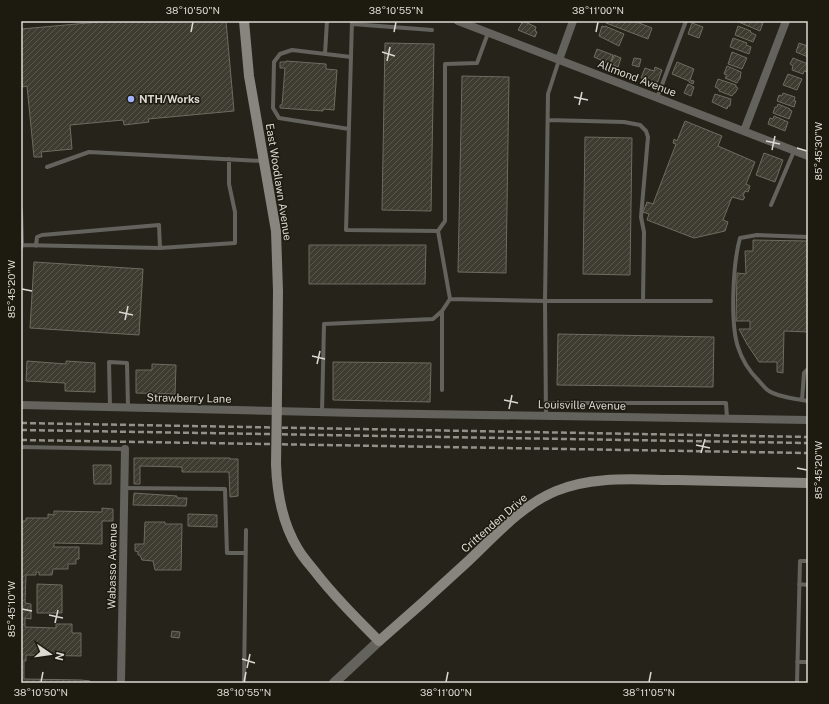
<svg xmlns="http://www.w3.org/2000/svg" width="829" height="704" font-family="'Public Sans',sans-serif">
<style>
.building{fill:url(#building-hatch);stroke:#6e6b60}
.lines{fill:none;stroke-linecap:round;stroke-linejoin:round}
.service{stroke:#63625d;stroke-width:4}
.minor{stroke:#63625d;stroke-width:8}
.tertiary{stroke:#63625d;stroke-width:10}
.secondary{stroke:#87857d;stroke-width:10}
.rail{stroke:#939189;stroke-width:2.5;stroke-dasharray:6 3;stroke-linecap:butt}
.secondary-bridge{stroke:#87857d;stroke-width:10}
.ticks{fill:none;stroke:#dbd9d2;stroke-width:1.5}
.poi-dot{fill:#a1b3fd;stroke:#1d1a10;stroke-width:1.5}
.labels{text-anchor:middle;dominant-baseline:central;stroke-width:3;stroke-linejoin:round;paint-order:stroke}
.street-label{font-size:11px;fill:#dbd9d2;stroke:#1d1a10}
.poi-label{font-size:11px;font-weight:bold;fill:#dbd9d2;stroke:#1d1a10;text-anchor:start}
.neatline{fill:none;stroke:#dbd9d2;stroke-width:1.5}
.ticks-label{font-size:10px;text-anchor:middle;fill:#dbd9d2}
</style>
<defs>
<pattern id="building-hatch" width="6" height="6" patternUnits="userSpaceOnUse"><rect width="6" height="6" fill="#3e3b30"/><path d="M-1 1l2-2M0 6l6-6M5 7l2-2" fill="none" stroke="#59574d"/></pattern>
</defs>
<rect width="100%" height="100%" fill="#26231a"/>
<path class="building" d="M 110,21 L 226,21 L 234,111 L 148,119 L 149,122 L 124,125 L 123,120 L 70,125 L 72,149 L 41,152 L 42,157 L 34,157 L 27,86 L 22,87 L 21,29 Z
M 523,21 L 536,27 L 535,31 L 537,32 L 535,37 L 518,30 Z
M 607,21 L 634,21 L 652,28 L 648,39 L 606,23 Z
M 736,21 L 757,21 L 763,23 L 760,31 Z
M 692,23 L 703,27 L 699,38 L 688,34 Z
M 602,26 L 605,27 L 605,26 L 624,34 L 619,46 L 599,36 Z
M 738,26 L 751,31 L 750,32 L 756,35 L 753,42 L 735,35 Z
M 733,38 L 747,43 L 746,45 L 751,47 L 749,54 L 730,47 Z
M 385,43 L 434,44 L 431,211 L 382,210 Z
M 799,43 L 808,46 L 808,57 L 796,52 Z
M 597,49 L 613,55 L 610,64 L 594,57 Z
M 732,52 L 747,58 L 742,69 L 728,64 Z
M 614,55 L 621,58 L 618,67 L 611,64 Z
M 634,58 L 641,59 L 639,67 L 632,65 Z
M 793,58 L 808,64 L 808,72 L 804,71 L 803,74 L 792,70 L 793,66 L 790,64 Z
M 286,61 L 326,64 L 326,69 L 337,70 L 334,110 L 323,109 L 323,111 L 280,108 L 280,105 L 282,105 L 285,68 L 280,68 L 280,62 L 286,62 Z
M 677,62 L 694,69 L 690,80 L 694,81 L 693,84 L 689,82 L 689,81 L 672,74 Z
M 727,66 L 741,72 L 740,79 L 739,79 L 737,83 L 725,78 L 727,75 L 724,74 Z
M 655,67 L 662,70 L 657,84 L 641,78 L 645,68 L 654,71 Z
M 788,74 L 802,79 L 797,90 L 783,85 Z
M 462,76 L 509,77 L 506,273 L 458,272 Z
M 718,79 L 736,85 L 736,87 L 738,88 L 735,93 L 734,93 L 732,96 L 719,91 L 719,89 L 715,87 Z
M 688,84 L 694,87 L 691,96 L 684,93 Z
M 783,93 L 795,97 L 794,101 L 796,101 L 794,107 L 777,101 L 779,95 L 782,96 Z
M 715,94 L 731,99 L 730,106 L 728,106 L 727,109 L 712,102 Z
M 778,104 L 790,109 L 790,110 L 792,111 L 789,119 L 773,113 L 775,107 L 777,107 Z
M 774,116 L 788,122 L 785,131 L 768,124 L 770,118 L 773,119 Z
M 685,121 L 722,136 L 718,146 L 755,162 L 746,184 L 750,186 L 748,192 L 745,191 L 743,196 L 745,197 L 743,200 L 732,197 L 723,220 L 728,222 L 725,231 L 694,238 L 647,220 L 649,214 L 643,212 L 647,202 L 653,204 L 676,144 L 673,143 L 674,139 L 677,141 Z
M 585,137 L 632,138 L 630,275 L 583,274 Z
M 764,153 L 783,160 L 775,182 L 756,175 Z
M 753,240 L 808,241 L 808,332 L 784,331 L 783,373 L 777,372 L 777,362 L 759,362 L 747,344 L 739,329 L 750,329 L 750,321 L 736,321 L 737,273 L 746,274 L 745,251 L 753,251 Z
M 309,245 L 426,245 L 425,284 L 309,284 Z
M 34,262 L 143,269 L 139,335 L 30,328 Z
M 558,334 L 714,337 L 713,387 L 557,385 Z
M 27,361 L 66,364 L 66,361 L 95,363 L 95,392 L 65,391 L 65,383 L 26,381 Z
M 333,362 L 431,363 L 430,402 L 333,400 Z
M 152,364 L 176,365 L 175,394 L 136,393 L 136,370 L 152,370 Z
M 134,458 L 230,458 L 230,459 L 238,459 L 238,496 L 230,497 L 229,472 L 182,472 L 182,467 L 140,466 L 140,484 L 134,484 Z
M 93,465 L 111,465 L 111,484 L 94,484 Z
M 134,493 L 177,496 L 177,498 L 187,498 L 186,506 L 133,505 Z
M 102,508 L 113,509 L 113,521 L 102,521 L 102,544 L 54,543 L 54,547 L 79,547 L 79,559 L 76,559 L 76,564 L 68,564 L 68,569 L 53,569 L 52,575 L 39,575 L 39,572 L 36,572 L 36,575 L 26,575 L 25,603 L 31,604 L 31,619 L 25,618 L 25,627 L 56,628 L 56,624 L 72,624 L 72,633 L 81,633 L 81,656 L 26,655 L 26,661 L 24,661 L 24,679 L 81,680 L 90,681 L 90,683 L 21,683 L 21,521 L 26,521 L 26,518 L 48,518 L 48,514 L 54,515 L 54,511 L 102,512 Z
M 188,514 L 217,515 L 217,527 L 188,526 Z
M 145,522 L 165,522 L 165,524 L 182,524 L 181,570 L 155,570 L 153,561 L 142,560 L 140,555 L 138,555 L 138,552 L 135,551 L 135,544 L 144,544 Z
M 37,584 L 62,585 L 62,613 L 37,613 Z
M 172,631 L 180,632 L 179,638 L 171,637 Z"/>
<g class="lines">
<path class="service" d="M 352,21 L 346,230 L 438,231 L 445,221 L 445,64 L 477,63 L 488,33
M 352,24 L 432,30
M 325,54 L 327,21
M 657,98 L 686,21
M 548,120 L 624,122 L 640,125 L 646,131 L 648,137 L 641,217 L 644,232 L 643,301
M 349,129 L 279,118 L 273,108 L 274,62 L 280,54 L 292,50 L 351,57
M 47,167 L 89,152 L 263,161
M 771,205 L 794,151
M 21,210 L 22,245 L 21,248
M 438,231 L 450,299 L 545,301 L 548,94 L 559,60
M 22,245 L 160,248 L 235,243 L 235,212 L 229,184 L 229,159
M 36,246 L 37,237 L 42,235 L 159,225 L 160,248
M 808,369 L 804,373 L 802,400 L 808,401
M 442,390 L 442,311
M 802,400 C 791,398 778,397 769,391 C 765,389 762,384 759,381 C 749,371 742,360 738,347 C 730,323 733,263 740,238 L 757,235 L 808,237
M 546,403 L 726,403 L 727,418
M 110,407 L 109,362 L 127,363 L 128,408
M 322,412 L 324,324 L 433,319 L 442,311 L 450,299
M 546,416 L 545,301 L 711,301
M 21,447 L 125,449
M 124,488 L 225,489 L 227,553 L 246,553
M 799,584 L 808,585
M 797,662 L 808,662
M 244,683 L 246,530
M 797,683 L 800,561 L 808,561"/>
<path class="minor" d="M 458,21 L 808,156
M 559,60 L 573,21
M 744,131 L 786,21
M 21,405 L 357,413 L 808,420
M 121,683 L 125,449"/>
<path class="tertiary" d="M 334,683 L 379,641"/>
<path class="secondary" d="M 244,21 L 249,76 L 276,231 L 278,291 L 277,395
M 276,464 C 277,494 282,523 298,549 C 302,556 308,563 313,569 C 333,595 356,618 379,641 C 408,616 437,590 465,564 C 493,538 520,506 556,491 C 594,475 638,480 678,480 C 721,481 765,482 808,483"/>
<path class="rail" d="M 21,423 L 808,437
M 21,430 L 808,443
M 21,440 L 808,453"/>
<path class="secondary-bridge" d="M 276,464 L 277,395"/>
</g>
<path class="ticks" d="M 191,32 L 193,22M 394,32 L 396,22M 596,32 L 598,22M 382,52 L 395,56M 387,61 L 390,47M 574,97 L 588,100M 579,105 L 582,92M 766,141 L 780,144M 797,148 L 807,151M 772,150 L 775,136M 22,289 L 32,291M 119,312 L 133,315M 125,320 L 128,306M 312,356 L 325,359M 317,364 L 320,351M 504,400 L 518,403M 509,409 L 512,395M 696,445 L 710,448M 701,453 L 705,439M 797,468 L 807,470M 22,609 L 32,611M 49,615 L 63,618M 55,623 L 58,610M 242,659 L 255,663M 247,668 L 250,654M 41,682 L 43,672M 244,682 L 246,672M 446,682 L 448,672M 649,682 L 651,672"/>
<circle class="poi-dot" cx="131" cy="99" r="4"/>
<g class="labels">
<g class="street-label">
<text transform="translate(637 78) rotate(21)">Allmond Avenue</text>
<text transform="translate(279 182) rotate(81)">East Woodlawn Avenue</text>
<text transform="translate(189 398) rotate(1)">Strawberry Lane</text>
<text transform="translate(582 405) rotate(1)">Louisville Avenue</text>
<text transform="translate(494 523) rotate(-41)">Crittenden Drive</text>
<text transform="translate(112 566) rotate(-89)">Wabasso Avenue</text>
</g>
<g class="poi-label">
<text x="139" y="99">NTH/Works</text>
</g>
</g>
<rect width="829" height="704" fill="none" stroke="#1d1a10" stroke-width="44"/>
<g transform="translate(50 654) rotate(103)" stroke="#1d1a10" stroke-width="3" paint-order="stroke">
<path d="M0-3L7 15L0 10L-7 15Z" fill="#dbd9d2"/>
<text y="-6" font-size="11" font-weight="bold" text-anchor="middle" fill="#dbd9d2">N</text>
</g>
<rect x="22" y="22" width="785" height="660" class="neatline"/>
<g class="ticks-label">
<text x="193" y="14">38°10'50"N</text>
<text x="396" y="14">38°10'55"N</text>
<text x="598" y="14">38°11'00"N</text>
<text transform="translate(818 151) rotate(-90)" y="4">85°45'30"W</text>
<text transform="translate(11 289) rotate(-90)" y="4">85°45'20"W</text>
<text transform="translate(818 470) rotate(-90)" y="4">85°45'20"W</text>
<text transform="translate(11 609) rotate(-90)" y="4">85°45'10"W</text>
<text x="41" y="696">38°10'50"N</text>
<text x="244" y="696">38°10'55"N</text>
<text x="446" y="696">38°11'00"N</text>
<text x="649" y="696">38°11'05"N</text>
</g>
</svg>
